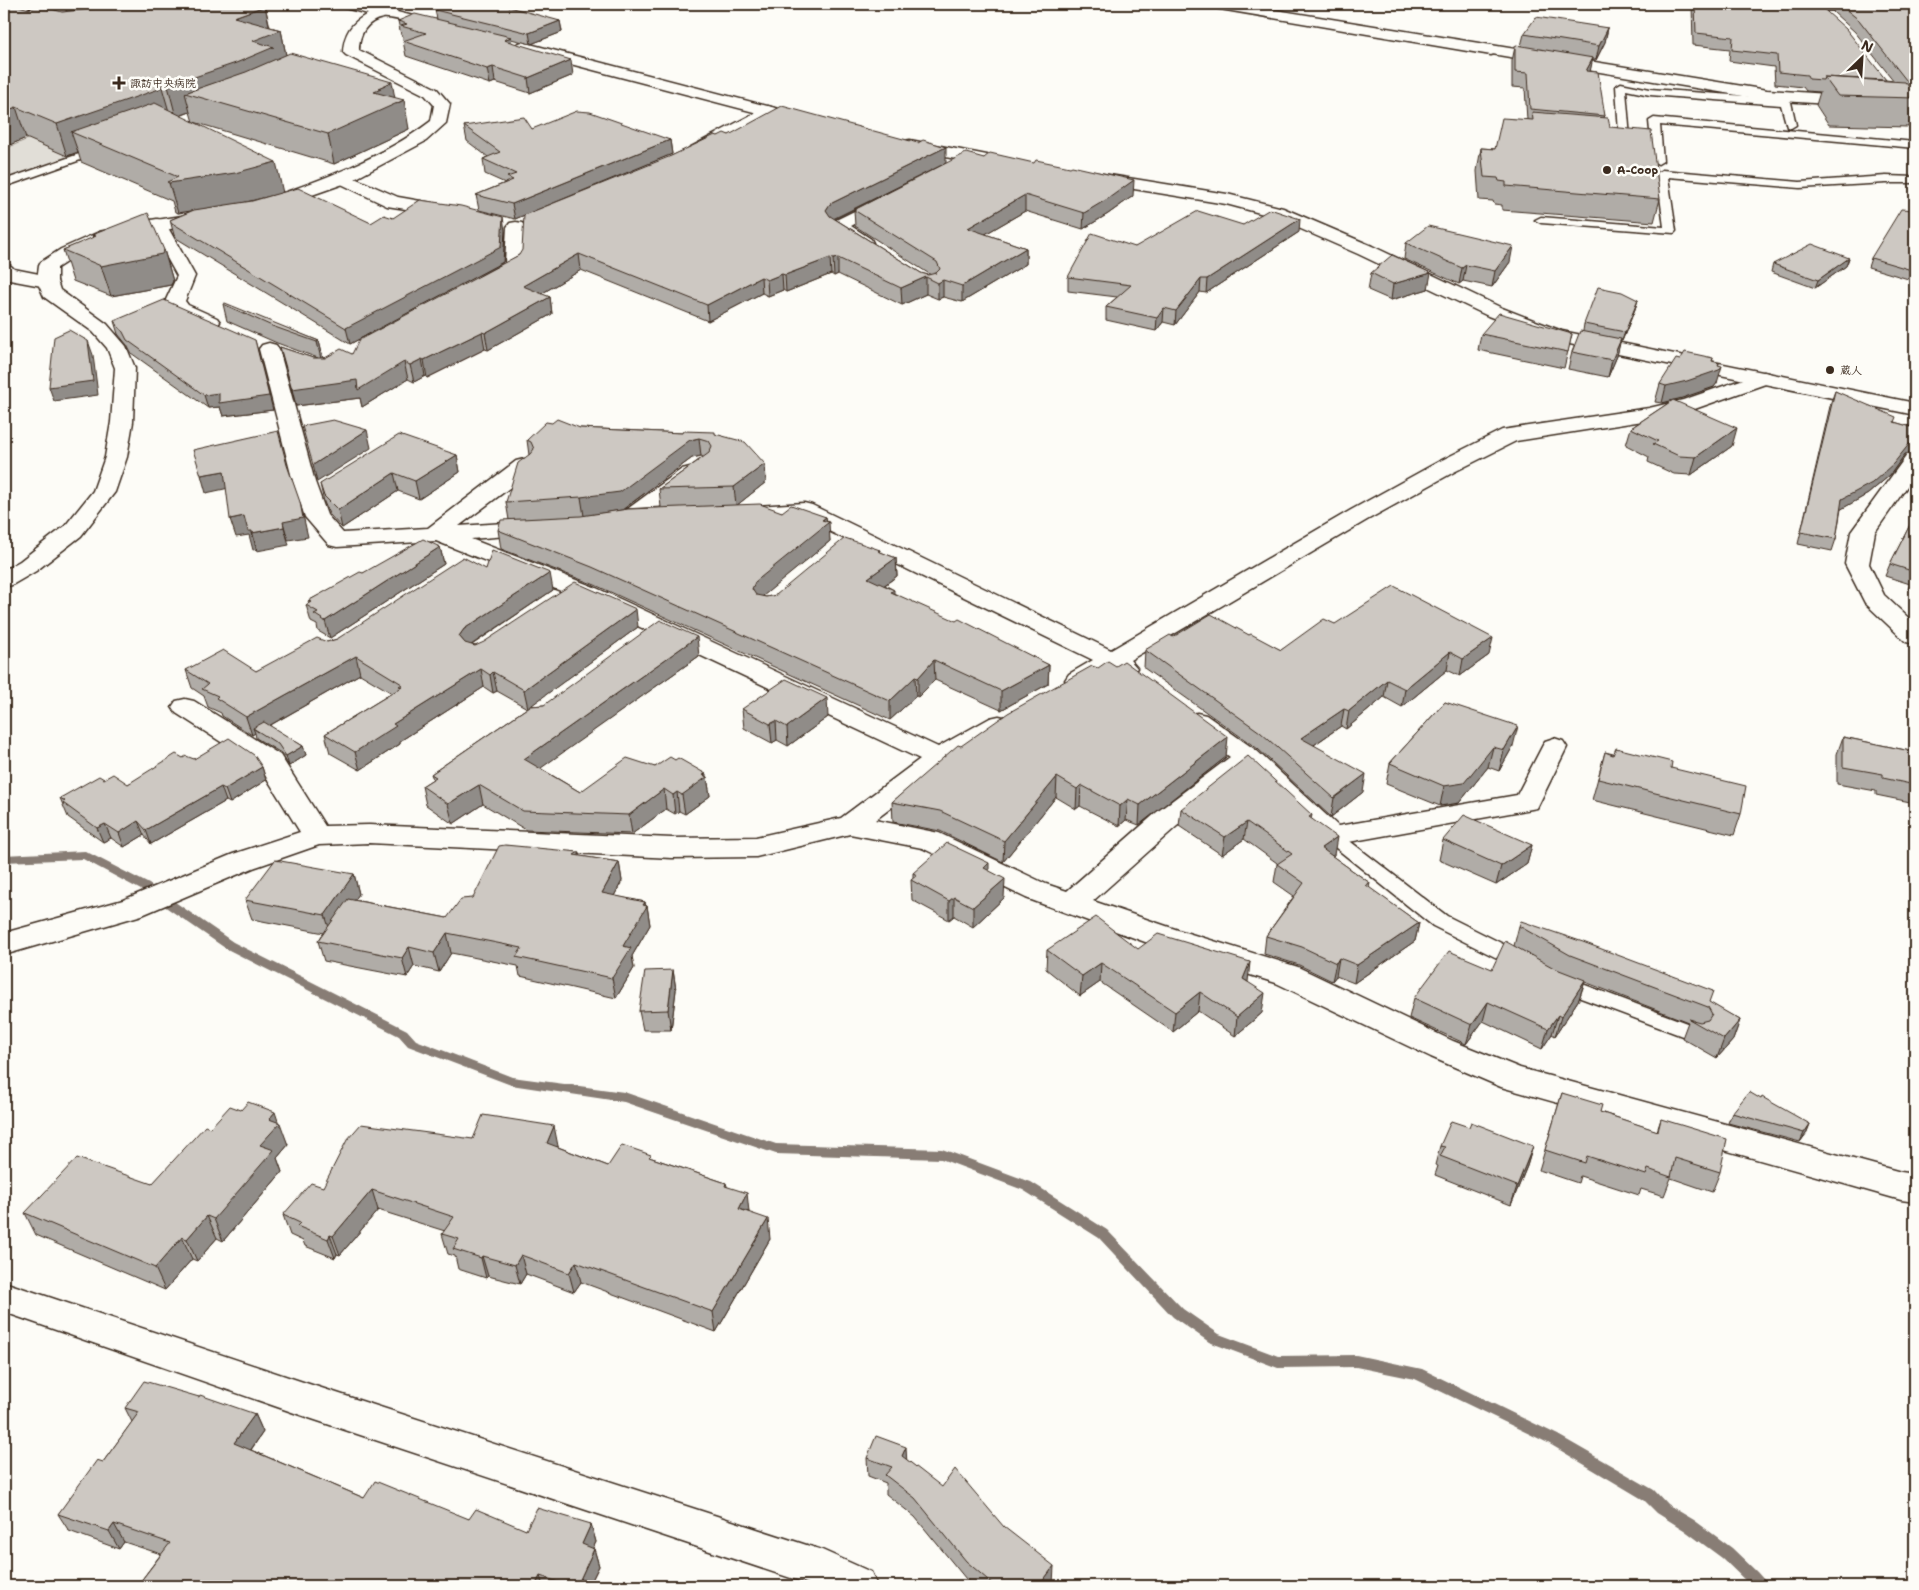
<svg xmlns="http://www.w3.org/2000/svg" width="1919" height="1590" font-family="'Shantell Sans','Klee One',sans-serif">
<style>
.green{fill:#e1ded7;stroke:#8e847a}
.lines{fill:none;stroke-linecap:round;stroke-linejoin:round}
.stream{fill:#887d74;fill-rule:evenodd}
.lane-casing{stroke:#3b2a1e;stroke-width:3}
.street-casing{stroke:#3b2a1e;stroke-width:3}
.secondary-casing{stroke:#3b2a1e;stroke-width:3}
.lane{fill:#fdfcf7;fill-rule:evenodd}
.street{fill:#fdfcf7;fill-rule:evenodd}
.secondary{fill:#fdfcf7;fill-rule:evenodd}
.wall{fill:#b0aca7;stroke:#3b2a1e;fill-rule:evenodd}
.shaded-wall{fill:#908c88;stroke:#3b2a1e}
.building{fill:#cdc8c2;stroke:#3b2a1e}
.poi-dot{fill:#3b2a1e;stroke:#fdfcf7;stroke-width:2}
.labels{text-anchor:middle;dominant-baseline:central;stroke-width:5;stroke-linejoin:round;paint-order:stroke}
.far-poi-label{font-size:11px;font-weight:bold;fill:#3b2a1e;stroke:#fdfcf7;text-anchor:start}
</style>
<rect width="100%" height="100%" fill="#fdfcf7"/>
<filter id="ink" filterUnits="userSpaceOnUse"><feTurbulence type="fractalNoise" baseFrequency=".02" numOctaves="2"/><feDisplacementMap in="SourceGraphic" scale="10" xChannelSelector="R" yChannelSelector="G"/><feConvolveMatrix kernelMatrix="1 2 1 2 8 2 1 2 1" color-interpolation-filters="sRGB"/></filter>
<g filter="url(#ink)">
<path class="green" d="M 44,132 L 104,145 L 4,181 L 4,147 L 7,148 Z"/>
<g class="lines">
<path class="stream" d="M 85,851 L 149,884 L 233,942 L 407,1030 L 416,1040 L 512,1077 L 624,1092 L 776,1144 L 942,1149 L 1031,1182 L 1107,1230 L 1183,1309 L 1219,1334 L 1278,1356 L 1356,1355 L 1422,1369 L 1558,1435 L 1654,1490 L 1667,1504 L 1694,1520 L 1732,1548 L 1757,1572 L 1765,1581 L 1767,1586 L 1751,1586 L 1722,1558 L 1684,1530 L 1657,1513 L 1644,1500 L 1548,1443 L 1415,1379 L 1356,1367 L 1278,1368 L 1209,1342 L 1173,1317 L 1099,1238 L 1023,1190 L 941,1159 L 776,1154 L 624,1102 L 511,1085 L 408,1046 L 399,1036 L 225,948 L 141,890 L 83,859 L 4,862 L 4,855 Z"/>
<g class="lane-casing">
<path id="lane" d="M 23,4 L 36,4 L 4,17 L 4,11 Z
M 71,4 L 84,4 L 42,20 L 39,21 L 34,18 Z
M 1621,83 L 1650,89 L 1786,99 L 1791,102 L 1796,125 L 1791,128 L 1787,127 L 1781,105 L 1650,95 L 1626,90 L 1630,138 C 1625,143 1612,142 1607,137 L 1608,135 L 1619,134 L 1616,86 Z
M 1654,118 L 1915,142 L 1915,148 L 1660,125 L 1663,161 L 1658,164 L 1653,161 L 1649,121 Z
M 102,146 L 106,147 L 107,149 L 106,151 L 4,187 L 4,180 Z
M 1662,170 L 1800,182 L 1886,176 L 1915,177 L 1915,183 L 1886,183 L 1800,188 L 1668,177 L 1676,231 L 1674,233 L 1541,223 L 1535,220 L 1541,217 L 1664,227 L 1657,173 Z
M 1332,830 L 1338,832 L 1447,916 L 1527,956 L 1530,961 L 1527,966 L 1520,968 L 1513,966 L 1433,926 L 1326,840 L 1323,836 L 1326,832 Z
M 1561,976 L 1700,1028 L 1703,1033 L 1700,1038 L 1693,1040 L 1554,988 L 1551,983 L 1554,978 Z"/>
</g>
<g class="street-casing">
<path id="street" d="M 1809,4 L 1915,5 L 1915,13 L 1815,10 L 1810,9 L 1808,6 Z
M 1491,45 L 1767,90 L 1902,99 L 1915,98 L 1915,108 L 1902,109 L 1767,100 L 1486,53 L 1483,50 L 1486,47 Z
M 768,106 L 774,108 L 776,111 L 774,114 L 701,156 L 689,156 L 687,152 L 689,148 Z
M 343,173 L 398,197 L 449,206 L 455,207 L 458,211 L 455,215 L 449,216 L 387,206 L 337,182 L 334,178 L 337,174 Z
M 887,195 L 893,196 L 896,200 L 893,204 L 851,226 L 871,239 L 873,243 L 871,247 C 856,251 843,238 832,230 L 829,226 L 832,222 Z
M 157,219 L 163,220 L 166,224 L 195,276 L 185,301 L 188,305 L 217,318 L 220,322 L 217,326 C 200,330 175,316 165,302 L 177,276 L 148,224 L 151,220 Z
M 516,222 L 522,223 L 525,227 L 523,266 L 521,270 C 509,277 495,288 481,284 L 478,280 L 481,276 L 505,263 L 507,227 L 510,223 Z
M 4,264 L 11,266 L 14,269 L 54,277 L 57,281 L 54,285 L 47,287 L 4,279 Z
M 269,343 L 276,345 L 279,349 L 315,482 L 327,515 L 343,533 L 428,528 L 516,461 L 524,459 L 532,461 L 535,466 L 532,471 L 459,526 L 535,521 L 543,523 L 547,528 L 543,533 L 471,539 L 594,587 L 938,747 L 990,718 L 999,716 L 1008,718 L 1012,724 L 1008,730 L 949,764 L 875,820 L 939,833 L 1046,884 L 1067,891 L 1157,812 L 1230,757 L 1188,727 L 1184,721 L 1188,715 L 1197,713 L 1206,715 L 1257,751 L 1338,826 L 1517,795 L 1545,741 L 1554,738 L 1563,741 L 1567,747 L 1537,808 L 1332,845 L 1322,843 L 1246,772 L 1177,826 L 1093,901 L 1178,930 L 1298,967 L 1453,1041 L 1520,1068 L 1901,1172 L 1915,1174 L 1915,1202 L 1901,1200 L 1501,1087 L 1431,1057 L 1276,983 L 1156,946 L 1026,898 L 922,848 L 850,834 L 756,857 L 672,858 L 369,843 L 319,845 L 253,868 L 142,915 L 4,955 L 4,933 L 123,900 L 233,854 L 300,832 L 260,767 L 176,713 L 172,707 L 176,701 L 185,699 L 194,701 L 280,755 L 325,826 L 369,825 L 672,838 L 756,837 L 841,818 L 920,759 L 576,597 L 436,541 L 337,547 L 329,545 L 305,517 L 293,482 L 259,349 L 262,345 Z
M 1764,372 L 1771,374 L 1774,378 L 1771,382 L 1689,411 L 1649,420 L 1516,441 L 1454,472 L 1367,520 L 1130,660 L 1137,668 L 1133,673 L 1124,676 L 1112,671 C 1098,679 1086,690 1069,686 L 1065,680 L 1069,674 L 1093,660 L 800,517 L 742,521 L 734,519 L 731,514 L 734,509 L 742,507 L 804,503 L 812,505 L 1111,650 L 1351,510 L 1438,462 L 1502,430 L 1649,408 L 1683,400 Z
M 690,467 L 698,469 L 701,474 L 698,479 L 638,523 L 630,525 L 622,523 L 619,518 L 622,513 L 682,469 Z"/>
</g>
<g class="secondary-casing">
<path id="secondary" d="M 339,4 L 363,4 L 382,8 L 391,6 L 396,7 L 398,10 L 397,12 L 446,24 L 448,27 L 446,30 L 441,31 C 430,29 392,16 383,18 C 366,21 359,35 359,50 L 437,89 L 450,104 L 446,123 L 426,141 L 349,182 L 275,208 L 269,209 L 263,208 L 260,204 L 263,200 C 321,180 381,159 431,121 L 434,105 L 425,95 L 346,55 L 343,52 C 344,34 351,22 368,14 L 341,7 Z
M 1207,4 L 1239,4 L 1491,45 L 1496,47 L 1499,50 L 1496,53 L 1491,55 L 1214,8 L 1209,7 Z
M 522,42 L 813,118 L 815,121 L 813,124 L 807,126 L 517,50 L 514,47 L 517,44 Z
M 1889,82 L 1895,84 L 1915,111 L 1915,127 L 1909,125 L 1881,87 L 1883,84 Z
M 910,140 L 997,157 L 1003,158 L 1006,162 L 1003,166 L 997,167 L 904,149 L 902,145 L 904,141 Z
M 1097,173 L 1227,194 L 1283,208 L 1372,246 L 1502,308 L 1562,331 L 1915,403 L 1915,415 L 1550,340 L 1488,316 L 1358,254 L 1271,216 L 1226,204 L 1091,182 L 1088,178 L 1091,174 Z
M 207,212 L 213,213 L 216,217 L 213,221 L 112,240 L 74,257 L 57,268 L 57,281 L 60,290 L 107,324 L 126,346 L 135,368 L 133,422 L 127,457 L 115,492 L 81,536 L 36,571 L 12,585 L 4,587 L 4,570 L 20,561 L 65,526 L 93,491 L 105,457 L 111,422 L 115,368 L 107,348 L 93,332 L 44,297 L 37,281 L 39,266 L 41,262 L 61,249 L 99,232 L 144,222 Z
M 1915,453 L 1915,475 L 1875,532 L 1869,564 L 1884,595 L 1915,624 L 1915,644 L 1906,642 L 1865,603 L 1845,564 L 1851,532 L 1907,455 Z
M 4,1282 L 309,1384 L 822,1550 L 871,1572 L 877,1586 L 815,1586 L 309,1418 L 4,1312 Z"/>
</g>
<use href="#lane" class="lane"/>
<use href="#street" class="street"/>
<use href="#secondary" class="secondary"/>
</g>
<path class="wall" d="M 4,4 L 29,9 L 62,12 L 67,11 L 64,4 L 265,6 L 270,27 L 281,30 L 286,55 L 395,98 L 409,129 L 334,164 L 194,122 L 283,192 L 371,223 L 393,218 L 505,231 L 503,262 L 350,344 L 176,238 L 174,235 L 170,220 L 191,211 L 178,213 L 175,212 L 172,201 L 81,162 L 78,152 L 67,156 L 26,138 L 5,147 L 4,146 ZM 190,112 L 193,122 L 180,116 Z
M 1692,4 L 1818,4 L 1886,80 L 1894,81 L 1855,32 L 1833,12 L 1835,4 L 1915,4 L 1915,106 L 1908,127 L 1829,125 L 1816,105 L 1820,92 L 1806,91 L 1803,87 L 1775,84 L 1774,67 L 1729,61 L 1730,49 L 1693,45 Z
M 435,10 L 560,21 L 562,32 L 531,44 L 511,39 L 511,42 L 573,75 L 530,93 L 495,82 L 490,84 L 406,56 L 403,41 L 405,41 L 403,40 L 403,36 L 401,35 L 398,21 L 437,19 Z
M 1608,28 L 1605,42 L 1596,60 L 1592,60 L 1590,71 L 1605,116 L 1604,117 L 1610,127 L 1660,199 L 1654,222 L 1502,210 L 1502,205 L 1494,204 L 1493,201 L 1479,200 L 1477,171 L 1481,148 L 1495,149 L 1527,120 L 1525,88 L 1512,87 L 1512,61 L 1515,47 L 1521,46 L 1524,34 Z
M 464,126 L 532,129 L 670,140 L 672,154 L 515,219 L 479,210 L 476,195 L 505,183 L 485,174 L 483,159 L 488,157 L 467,141 Z
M 729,135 L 946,163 L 835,219 L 921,273 L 928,275 L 931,275 L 855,226 L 854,210 L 984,158 L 1133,196 L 1108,214 L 1083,229 L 1025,211 L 985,234 L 1026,248 L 1026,264 L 962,302 L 943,297 L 938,299 L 926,294 L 902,305 L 838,274 L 834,276 L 831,274 L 786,292 L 783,290 L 768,296 L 762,293 L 708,321 L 581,270 L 541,294 L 550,297 L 552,314 L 488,350 L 485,349 L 427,378 L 425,376 L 414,382 L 408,379 L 362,407 L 360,398 L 296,406 L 280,347 L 313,358 L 318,358 L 277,343 L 227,321 L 223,304 L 319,341 L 323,358 L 352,354 L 519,255 L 671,156 L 718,136 Z
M 1915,210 L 1915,281 L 1868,267 L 1871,258 Z
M 1243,225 L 1299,232 L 1206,293 L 1200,292 L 1175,325 L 1163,322 L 1156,331 L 1106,320 L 1106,307 L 1117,297 L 1068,291 L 1068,277 L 1135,247 Z
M 92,235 L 164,250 L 173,281 L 171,285 L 111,296 L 73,281 L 63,250 L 93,238 Z
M 1406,243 L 1510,262 L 1492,287 L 1463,281 L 1459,284 L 1404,259 Z
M 1849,258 L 1846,266 L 1815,288 L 1771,272 L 1773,264 Z
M 1371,273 L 1428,289 L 1391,300 L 1368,290 Z
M 1638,300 L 1635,309 L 1622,341 L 1620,341 L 1617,356 L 1608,377 L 1568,369 L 1572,352 L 1583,331 L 1584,324 Z
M 114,321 L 273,410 L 223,416 L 220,407 L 208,408 L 131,353 L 127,345 L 118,334 Z
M 1481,334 L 1572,334 L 1564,368 L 1478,350 Z
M 1680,360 L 1712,361 L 1719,365 L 1717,383 L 1714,387 L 1682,398 L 1674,400 L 1732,446 L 1691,475 L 1674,474 L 1648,462 L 1649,457 L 1626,445 L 1631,428 L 1673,400 L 1662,403 L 1655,402 L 1660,384 Z
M 1835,391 L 1894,422 L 1915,428 L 1915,452 L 1905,454 L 1890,475 L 1868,494 L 1841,509 L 1836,539 L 1832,551 L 1798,544 L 1831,402 Z
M 580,428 L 682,433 L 715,434 L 765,464 L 766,482 L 737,505 L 782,512 L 826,517 L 830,541 L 762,596 L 766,597 L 776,595 L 880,550 L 880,552 L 896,558 L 897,576 L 885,585 L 894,590 L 894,594 L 1049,665 L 1048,684 L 1001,710 L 935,680 L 918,697 L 916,696 L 890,720 L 595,585 L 501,549 L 498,530 L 509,520 L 506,502 L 529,455 L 527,440 ZM 701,456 L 703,457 L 659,489 L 661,507 L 624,509 L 692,458 Z
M 457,455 L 460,472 L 419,499 L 398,491 L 342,528 L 329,514 L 324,502 L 320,484 Z
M 1915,515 L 1915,591 L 1908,589 L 1910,584 L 1885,576 L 1890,564 Z
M 440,547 L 444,564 L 330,638 L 318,631 L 317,625 L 311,622 L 306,605 L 309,603 L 308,601 L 363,573 Z
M 486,569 L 553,590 L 472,645 L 475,646 L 638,627 L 530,706 L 544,705 L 699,656 L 540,768 L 580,792 L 675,760 L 707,777 L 710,796 L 685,814 L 679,811 L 675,814 L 666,809 L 632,834 L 526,830 L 483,804 L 453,824 L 426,805 L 422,786 L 433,779 L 431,774 L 527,708 L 497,691 L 493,693 L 484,687 L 400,741 L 400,744 L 360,770 L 330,753 L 325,734 L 392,693 L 360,674 L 269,726 L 303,746 L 306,755 L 289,766 L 281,753 L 256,738 L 255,733 L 252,735 L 222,716 L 221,713 L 208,707 L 204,696 L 192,688 L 186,670 L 256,671 L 327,642 L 337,639 Z
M 1335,624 L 1489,655 L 1460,676 L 1447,670 L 1402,707 L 1384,697 L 1346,729 L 1341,726 L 1314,745 L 1363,792 L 1331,817 L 1258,749 L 1144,668 L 1145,650 L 1173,637 L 1249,635 L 1281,650 Z
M 1445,702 L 1513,746 L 1499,771 L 1488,767 L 1459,803 L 1440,806 L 1386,784 L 1390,763 Z
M 742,709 L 828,717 L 788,746 L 777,740 L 772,743 L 744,728 Z
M 1843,737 L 1915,752 L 1915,803 L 1876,795 L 1876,791 L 1837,784 L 1837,754 Z
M 961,746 L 1226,757 L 1139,825 L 1126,820 L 1119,826 L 1080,806 L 1076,809 L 1056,797 L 1003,862 L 940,831 L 893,822 L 892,802 Z
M 1605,752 L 1671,768 L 1741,814 L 1734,835 L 1592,800 Z
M 183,758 L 262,767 L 266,780 L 230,803 L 226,801 L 151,844 L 144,835 L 124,847 L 111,838 L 103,842 L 68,817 L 60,798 L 104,779 L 128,784 Z
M 1181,809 L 1312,815 L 1311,819 L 1334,855 L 1332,856 L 1370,883 L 1369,888 L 1419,923 L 1415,941 L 1354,983 L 1336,976 L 1332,981 L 1299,965 L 1264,954 L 1266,936 L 1294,896 L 1274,882 L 1277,864 L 1277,863 L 1244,839 L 1222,855 L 1179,826 Z
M 1443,840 L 1532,845 L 1527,864 L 1496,885 L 1439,860 Z
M 579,852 L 579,856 L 619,862 L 622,881 L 614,896 L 645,902 L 645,905 L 647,906 L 650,925 L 632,956 L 634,968 L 616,998 L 520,976 L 518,966 L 451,953 L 439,972 L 414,966 L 407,977 L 324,961 L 318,941 L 324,933 L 252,919 L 245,900 L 354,874 L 359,894 L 354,900 L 447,918 L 473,898 Z
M 989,871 L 1004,898 L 973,927 L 954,916 L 949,920 L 912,900 L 911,880 L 913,879 L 913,873 Z
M 1519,926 L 1709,1003 L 1740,1020 L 1733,1040 L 1717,1058 L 1682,1038 L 1688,1022 L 1585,982 L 1579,999 L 1555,1036 L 1552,1034 L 1542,1049 L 1483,1021 L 1466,1044 L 1409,1018 L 1414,998 L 1492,969 L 1514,946 Z
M 1138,949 L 1248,982 L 1262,1013 L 1235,1036 L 1198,1011 L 1173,1032 L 1100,982 L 1080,996 L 1046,969 L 1047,950 Z
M 673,970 L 676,990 L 671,1030 L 643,1030 L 639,1011 Z
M 1562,1093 L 1600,1112 L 1657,1131 L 1661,1119 L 1720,1172 L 1712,1192 L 1671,1178 L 1664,1196 L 1641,1189 L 1639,1195 L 1580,1176 L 1578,1183 L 1539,1170 Z
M 1732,1113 L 1810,1124 L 1806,1134 L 1800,1142 L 1728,1123 Z
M 278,1122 L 288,1145 L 277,1158 L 282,1172 L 223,1241 L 217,1238 L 197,1261 L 192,1259 L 165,1290 L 36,1235 L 25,1213 L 152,1184 L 210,1128 Z
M 473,1139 L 558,1146 L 558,1147 L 608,1166 L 652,1158 L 726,1183 L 727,1186 L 749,1212 L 770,1239 L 716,1332 L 581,1282 L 574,1292 L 526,1274 L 520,1284 L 488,1276 L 486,1278 L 458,1269 L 455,1256 L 448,1254 L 442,1234 L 445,1231 L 378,1210 L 340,1255 L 337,1254 L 335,1258 L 305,1246 L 303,1241 L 290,1235 L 283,1215 L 323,1187 Z
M 1440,1146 L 1533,1146 L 1527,1166 L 1511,1205 L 1435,1175 L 1438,1166 L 1435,1165 Z
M 125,1408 L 255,1414 L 263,1432 L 251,1450 L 364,1498 L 469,1519 L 526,1530 L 591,1524 L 596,1542 L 593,1548 L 594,1549 L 599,1566 L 589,1586 L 143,1586 L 140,1582 L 161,1554 L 124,1542 L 119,1549 L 69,1531 L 58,1514 L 103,1462 L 132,1422 Z
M 867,1458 L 907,1460 L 1053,1584 L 1051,1586 L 974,1586 L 966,1579 L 915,1517 L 886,1494 L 886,1483 L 868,1476 Z"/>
<path class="shaded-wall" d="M 64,4 L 138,4 L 73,31 Z
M 265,6 L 271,34 L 281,30 L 287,60 L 185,93 L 190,112 L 176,117 L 168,86 L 234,17 Z
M 560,21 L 562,32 L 531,44 L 529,33 Z
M 1608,28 L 1605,42 L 1596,60 L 1599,46 Z
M 511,37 L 513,51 L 504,40 Z
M 1593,58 L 1590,72 L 1586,71 Z
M 571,60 L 573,75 L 530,93 L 528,78 Z
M 493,67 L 495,82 L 490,84 L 487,69 Z
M 392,82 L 396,104 L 404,100 L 409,129 L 334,164 L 328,134 L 374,92 L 378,88 Z
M 161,84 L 170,115 L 71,132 L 78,152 L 67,156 L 57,124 Z
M 16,107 L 26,138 L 5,147 L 4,143 L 4,112 Z
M 670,140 L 672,154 L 515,219 L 512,204 Z
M 946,147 L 946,163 L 831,220 L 826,210 L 830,204 Z
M 276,162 L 283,193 L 242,203 L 178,213 L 169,183 Z
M 1134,180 L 1133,196 L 1108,214 L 1083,229 L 1084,213 Z
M 1025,195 L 1025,211 L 968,244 L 968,228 Z
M 503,217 L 505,231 L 503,262 L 350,344 L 346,328 Z
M 1300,219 L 1299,232 L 1206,293 L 1207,279 Z
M 1513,246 L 1510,262 L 1492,287 L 1495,271 Z
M 1026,248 L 1026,264 L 962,302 L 962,286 Z
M 164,250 L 173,281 L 171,285 L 111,296 L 101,266 Z
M 579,254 L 581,270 L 526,303 L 523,286 Z
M 830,258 L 831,274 L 786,292 L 785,275 Z
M 838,258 L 838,274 L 834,276 L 833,259 Z
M 1849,258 L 1846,266 L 1815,288 L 1818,280 Z
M 1466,265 L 1463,281 L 1459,284 L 1462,268 Z
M 1431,273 L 1428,289 L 1391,300 L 1393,284 Z
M 782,274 L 783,290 L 768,296 L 767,280 Z
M 761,277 L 762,293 L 708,321 L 707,305 Z
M 926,277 L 926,294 L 902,305 L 901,288 Z
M 1201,279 L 1200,292 L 1175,325 L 1176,311 Z
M 943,280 L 943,297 L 938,299 L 938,283 Z
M 550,297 L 552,314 L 488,350 L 485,333 Z
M 1638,300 L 1635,309 L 1622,341 L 1625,332 Z
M 1164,308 L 1163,322 L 1156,331 L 1157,318 Z
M 482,332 L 485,349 L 427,378 L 424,360 Z
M 1621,339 L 1617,356 L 1608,377 L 1612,360 Z
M 255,340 L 273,410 L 223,416 L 220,407 L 208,408 L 204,395 Z
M 88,341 L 93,355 L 98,395 L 54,401 L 49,387 Z
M 319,341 L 323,358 L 321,359 L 317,342 Z
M 1713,358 L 1709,373 L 1719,363 L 1717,371 L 1722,366 L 1717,383 L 1714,387 L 1682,398 L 1662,403 L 1666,386 L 1712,361 Z
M 422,359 L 425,376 L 414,382 L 410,365 Z
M 404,362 L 408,379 L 362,407 L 360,398 L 296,406 L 292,389 Z
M 1737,428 L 1732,446 L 1691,475 L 1696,457 Z
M 367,430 L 371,448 L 317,482 L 313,465 Z
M 699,438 L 701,456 L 692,458 L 622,510 L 584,516 L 581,497 L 690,440 Z
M 1915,442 L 1915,452 L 1905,454 L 1890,475 L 1868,494 L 1838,511 L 1842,499 L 1910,443 Z
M 457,455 L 460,472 L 419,499 L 415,481 Z
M 765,464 L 766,482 L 736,506 L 734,487 Z
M 224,471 L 229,488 L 206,493 L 201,475 Z
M 394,473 L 398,491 L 342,528 L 338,510 Z
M 300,502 L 308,537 L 288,540 L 283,522 Z
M 244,516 L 252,531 L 257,549 L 253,550 L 249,535 L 236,537 L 230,519 Z
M 826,517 L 827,524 L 829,522 L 830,541 L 757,601 L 752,589 L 755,582 Z
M 284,527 L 289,545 L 257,551 L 252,533 Z
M 440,547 L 444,564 L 330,638 L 325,621 Z
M 896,558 L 897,576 L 869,596 L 868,578 Z
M 550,573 L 553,590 L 468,647 L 459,636 L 464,629 Z
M 636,609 L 638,627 L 528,708 L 524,690 Z
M 697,637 L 699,656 L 527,778 L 524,759 Z
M 1493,638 L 1489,655 L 1460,676 L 1463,659 Z
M 1450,652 L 1447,670 L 1402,707 L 1405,689 Z
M 356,656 L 360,674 L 258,732 L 253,728 L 255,733 L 252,735 L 246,717 Z
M 934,660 L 935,680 L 918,697 L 918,678 Z
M 1049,665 L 1048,684 L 1001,710 L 1001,691 Z
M 481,669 L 484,687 L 400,741 L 400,744 L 360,770 L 355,752 L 393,724 Z
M 493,672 L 497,691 L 493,693 L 490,675 Z
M 915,677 L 916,696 L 890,720 L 890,701 Z
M 1387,680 L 1384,697 L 1346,729 L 1349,711 Z
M 827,698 L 828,717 L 788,746 L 787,727 Z
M 1344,709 L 1341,726 L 1298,756 L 1301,738 Z
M 776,721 L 777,740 L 772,743 L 770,724 Z
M 1518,726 L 1513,746 L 1499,771 L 1504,750 Z
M 1228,737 L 1226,757 L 1139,825 L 1140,805 Z
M 303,746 L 306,755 L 289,766 L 286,756 Z
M 1493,747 L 1488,767 L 1459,803 L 1440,806 L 1444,786 Z
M 262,767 L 266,780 L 230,803 L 225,789 Z
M 706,774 L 706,778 L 707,777 L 710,796 L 685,814 L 682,795 Z
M 1366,774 L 1363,792 L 1331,817 L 1334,798 Z
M 1057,777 L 1056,797 L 1003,862 L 1004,841 Z
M 479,785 L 483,804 L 453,824 L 448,804 Z
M 1081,785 L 1080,806 L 1076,809 L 1077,789 Z
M 221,787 L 226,801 L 151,844 L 146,830 Z
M 664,789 L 666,809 L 632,834 L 629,815 Z
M 677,792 L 679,811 L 675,814 L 673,795 Z
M 1128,799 L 1126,820 L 1119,826 L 1120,806 Z
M 138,821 L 144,835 L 124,847 L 119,833 Z
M 1247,822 L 1244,839 L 1222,855 L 1225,837 Z
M 105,824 L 111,838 L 103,842 L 97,828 Z
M 1337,837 L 1334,855 L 1318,866 L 1321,848 Z
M 1532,845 L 1527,864 L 1496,885 L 1501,866 Z
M 619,862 L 622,881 L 605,913 L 602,893 Z
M 989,863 L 989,882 L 984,868 Z
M 354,874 L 359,894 L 331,934 L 325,915 Z
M 1005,879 L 1004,898 L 973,927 L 973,907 Z
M 954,897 L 954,916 L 949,920 L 949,901 Z
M 645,902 L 646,908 L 647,906 L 650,925 L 632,956 L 634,968 L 616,998 L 612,978 L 623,946 Z
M 1419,923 L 1415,941 L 1354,983 L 1357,965 Z
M 447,933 L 451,953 L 439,972 L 434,953 Z
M 409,947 L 414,966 L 407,977 L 402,958 Z
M 1339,958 L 1336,976 L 1332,981 L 1336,963 Z
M 1250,962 L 1248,982 L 1243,979 Z
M 1101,963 L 1100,982 L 1080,996 L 1082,976 Z
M 673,970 L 676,990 L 671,1030 L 668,1010 Z
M 1585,980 L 1579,999 L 1555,1036 L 1561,1017 Z
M 1200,992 L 1198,1011 L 1173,1032 L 1175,1012 Z
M 1265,993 L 1262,1013 L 1235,1036 L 1237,1017 Z
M 1488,1002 L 1483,1021 L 1466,1044 L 1472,1025 Z
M 1558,1015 L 1552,1034 L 1542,1049 L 1548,1029 Z
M 1740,1020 L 1733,1040 L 1717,1058 L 1724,1039 Z
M 275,1112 L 279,1124 L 280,1123 L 288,1145 L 277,1158 L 282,1172 L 223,1241 L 214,1219 L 260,1145 L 269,1119 Z
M 1810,1124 L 1806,1134 L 1800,1142 L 1804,1133 Z
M 554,1126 L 558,1146 L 552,1163 L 547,1143 Z
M 1533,1146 L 1527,1166 L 1511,1205 L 1517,1186 Z
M 372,1190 L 378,1210 L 340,1255 L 333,1236 Z
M 747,1193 L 749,1212 L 739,1209 Z
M 207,1216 L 217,1238 L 197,1261 L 187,1239 Z
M 768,1219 L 770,1239 L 716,1332 L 713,1312 Z
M 330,1235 L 337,1254 L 335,1258 L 328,1239 Z
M 182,1237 L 192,1259 L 165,1290 L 155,1268 Z
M 521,1255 L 526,1274 L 520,1284 L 515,1265 Z
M 482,1256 L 488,1276 L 486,1278 L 481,1258 Z
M 576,1262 L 581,1282 L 574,1292 L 569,1273 Z
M 4,1343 L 9,1353 L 4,1359 Z
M 255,1414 L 263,1432 L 243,1461 L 234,1443 Z
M 906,1447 L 907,1465 L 902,1456 Z
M 114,1524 L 124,1542 L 119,1549 L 109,1531 Z
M 591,1524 L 596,1542 L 586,1562 L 582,1544 Z
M 594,1549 L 599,1566 L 589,1586 L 577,1586 Z
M 1054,1566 L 1053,1584 L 1051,1586 L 1039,1586 Z
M 540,1576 L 543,1586 L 535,1586 Z"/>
<path class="building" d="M 4,4 L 12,4 L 29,9 L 38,5 L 62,12 L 110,7 L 117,4 L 257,4 L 265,6 L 234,17 L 281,30 L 253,41 L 274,47 L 236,63 L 168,86 L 161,84 L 159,89 L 57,124 L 16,107 L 4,112 Z
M 451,4 L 498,4 L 560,21 L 529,33 L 435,10 Z
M 1695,4 L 1818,4 L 1846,29 L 1886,80 L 1824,77 L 1823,80 L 1809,79 L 1807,75 L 1778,72 L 1777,55 L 1732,50 L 1733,37 L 1696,33 Z
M 1839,4 L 1915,4 L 1915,85 L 1910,85 L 1859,20 Z
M 415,14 L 511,37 L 504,40 L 571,60 L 528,78 L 493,67 L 487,69 L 403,41 L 426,33 L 401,26 L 407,24 L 398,21 Z
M 1536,17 L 1608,28 L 1599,46 L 1524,34 Z
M 1516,45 L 1593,58 L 1586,71 L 1598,72 L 1605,116 L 1530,109 L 1528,73 L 1515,72 L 1515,47 Z
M 290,53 L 392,82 L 378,88 L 381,89 L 374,92 L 404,100 L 328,134 L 185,93 L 246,72 Z
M 1824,77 L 1905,82 L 1915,94 L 1915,98 L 1838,96 Z
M 155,103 L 276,162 L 235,173 L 169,183 L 167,182 L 178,177 L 71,132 Z
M 782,106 L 918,143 L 923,140 L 946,147 L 830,204 L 826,210 L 830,216 L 921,273 L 928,275 L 936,273 L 940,269 L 937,262 L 854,210 L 966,153 L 984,158 L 990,153 L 1034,163 L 1036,160 L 1070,167 L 1072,166 L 1134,180 L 1109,198 L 1084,213 L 1025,195 L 968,228 L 1026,248 L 962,286 L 943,280 L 938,283 L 926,277 L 901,288 L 838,258 L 833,259 L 830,258 L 785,275 L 782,274 L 767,280 L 761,277 L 707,305 L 579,254 L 523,286 L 550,297 L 485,333 L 482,332 L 424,360 L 422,359 L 410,365 L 404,362 L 358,390 L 357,380 L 292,389 L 280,347 L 313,358 L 325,358 L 341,349 L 352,354 L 359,340 L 519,255 L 522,250 L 524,215 L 671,156 L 715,135 L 718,136 L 724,133 L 729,135 Z
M 577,111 L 590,112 L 670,140 L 512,204 L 476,195 L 513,180 L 507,177 L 516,174 L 483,159 L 500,152 L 464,126 L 524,117 L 532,129 Z
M 1532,112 L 1608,118 L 1610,127 L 1651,131 L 1660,199 L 1506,186 L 1506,182 L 1499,181 L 1498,178 L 1484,177 L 1481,148 L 1495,149 L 1502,118 L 1533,120 Z
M 298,188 L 371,223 L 384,215 L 393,218 L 420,200 L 461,206 L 503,217 L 501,247 L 346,328 L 172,223 L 170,220 L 194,210 L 252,201 Z
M 1270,209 L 1300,219 L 1207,279 L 1201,279 L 1176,311 L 1164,308 L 1157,318 L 1106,307 L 1131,285 L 1068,277 L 1092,233 L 1135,247 L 1198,211 L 1243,225 Z
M 1901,209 L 1915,210 L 1915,271 L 1871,258 Z
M 148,213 L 164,250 L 162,254 L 101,266 L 63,250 L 96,236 L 92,235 Z
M 1428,226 L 1513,246 L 1495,271 L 1466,265 L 1462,268 L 1406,243 Z
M 1812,244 L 1849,258 L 1818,280 L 1773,264 Z
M 1392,255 L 1431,273 L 1393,284 L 1371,273 Z
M 1598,287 L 1622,292 L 1638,300 L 1625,332 L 1584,324 Z
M 164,300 L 255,340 L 269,396 L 219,403 L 219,393 L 204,395 L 127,340 L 123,332 L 114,321 Z
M 225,303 L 319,341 L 317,342 L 272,326 L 223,304 Z
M 1499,313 L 1572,334 L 1568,352 L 1481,334 Z
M 69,330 L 88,341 L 93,381 L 49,387 L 54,337 Z
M 1580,331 L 1621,339 L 1612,360 L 1572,352 Z
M 1685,352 L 1713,358 L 1712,361 L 1719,363 L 1718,365 L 1722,366 L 1719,370 L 1687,381 L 1666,386 L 1660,384 L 1676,359 L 1680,360 Z
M 1835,391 L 1896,417 L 1894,422 L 1915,428 L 1915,442 L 1910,443 L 1894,463 L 1872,483 L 1842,499 L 1836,539 L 1801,532 Z
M 1673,400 L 1737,428 L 1696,457 L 1679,456 L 1653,444 L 1658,441 L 1631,428 Z
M 557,419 L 580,428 L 682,433 L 683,431 L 715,432 L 715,434 L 745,442 L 765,464 L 734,487 L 659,489 L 709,453 L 712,446 L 709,441 L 699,438 L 690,440 L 620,492 L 581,497 L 506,502 L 518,463 L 530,454 L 534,449 L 531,442 L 527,440 L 546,422 L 552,423 Z
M 333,420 L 367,430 L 313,465 L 302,426 Z
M 278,431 L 287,465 L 300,502 L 303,518 L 283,522 L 284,527 L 252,533 L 252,531 L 248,531 L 244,516 L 230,519 L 224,471 L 201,475 L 193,450 Z
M 399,435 L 457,455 L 415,481 L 394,473 L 338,510 L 324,496 L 320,484 Z
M 760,504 L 782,512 L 791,505 L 826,517 L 822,520 L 829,522 L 755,582 L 752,589 L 756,595 L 766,597 L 776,595 L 845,538 L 880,550 L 878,551 L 896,558 L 868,578 L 894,590 L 891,592 L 956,621 L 959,619 L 1049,665 L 1001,691 L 934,660 L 918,678 L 915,677 L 890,701 L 592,567 L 498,530 L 501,520 L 581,516 L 628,509 Z
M 1915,515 L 1915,572 L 1890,564 Z
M 423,539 L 440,547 L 325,621 L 314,614 L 318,612 L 306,605 L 311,602 L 308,601 L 360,572 L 363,573 Z
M 492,550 L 550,573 L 464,629 L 459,636 L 465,643 L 475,646 L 484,642 L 575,582 L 636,609 L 524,690 L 493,672 L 490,675 L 481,669 L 393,724 L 396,726 L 355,752 L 325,734 L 402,687 L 399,686 L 402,684 L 356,656 L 246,717 L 216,698 L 218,696 L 202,689 L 208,684 L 186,670 L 223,650 L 256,671 L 317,638 L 327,642 L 337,639 L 463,557 L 486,569 Z
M 1394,586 L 1493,638 L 1463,659 L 1450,652 L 1405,689 L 1387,680 L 1349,711 L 1344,709 L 1301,738 L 1366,774 L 1334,798 L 1260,732 L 1145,650 L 1170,635 L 1173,637 L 1211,614 L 1249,635 L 1251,634 L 1281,650 L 1324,619 L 1335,624 Z
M 660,620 L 697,637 L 524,759 L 580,792 L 627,758 L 655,767 L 670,757 L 675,760 L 678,758 L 706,774 L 703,775 L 707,777 L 682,795 L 677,792 L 673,795 L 664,789 L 629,815 L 523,811 L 479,785 L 448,804 L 422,786 L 436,777 L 431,774 L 530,706 L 544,705 Z
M 1108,661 L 1116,666 L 1124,661 L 1228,737 L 1140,805 L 1128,799 L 1120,806 L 1081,785 L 1077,789 L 1057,777 L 1004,841 L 940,811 L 892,802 L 958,745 L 961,746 L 1008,713 L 1092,666 L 1098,668 Z
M 786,679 L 827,698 L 787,727 L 776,721 L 770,724 L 742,709 Z
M 1445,702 L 1518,726 L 1504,750 L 1493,747 L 1464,783 L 1444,786 L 1390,763 Z
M 264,722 L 303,746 L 286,756 L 278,744 L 253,728 Z
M 1843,737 L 1915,752 L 1915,785 L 1883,778 L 1883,774 L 1843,767 Z
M 229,738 L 254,755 L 262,767 L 225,789 L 221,787 L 146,830 L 138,821 L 119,833 L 105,824 L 97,828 L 63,803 L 65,801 L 60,798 L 99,776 L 104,779 L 113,774 L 128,784 L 176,754 L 183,758 L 186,756 L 194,759 Z
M 1616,748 L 1672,762 L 1671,768 L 1746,786 L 1741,814 L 1598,779 L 1605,752 L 1613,755 Z
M 1248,756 L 1312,815 L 1309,817 L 1337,837 L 1321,848 L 1370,883 L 1366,885 L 1419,923 L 1357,965 L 1339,958 L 1336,963 L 1302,947 L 1266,936 L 1304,883 L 1277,864 L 1292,854 L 1247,822 L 1225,837 L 1181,809 Z
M 1464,815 L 1532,845 L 1501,866 L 1443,840 Z
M 947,843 L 989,863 L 984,868 L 1005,879 L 973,907 L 954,897 L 949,901 L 911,880 L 917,875 L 913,873 Z
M 505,845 L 579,852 L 574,855 L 619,862 L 602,893 L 645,902 L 643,905 L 647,906 L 623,946 L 631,948 L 612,978 L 516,957 L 522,948 L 447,933 L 434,953 L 409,947 L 402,958 L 318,941 L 348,899 L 447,918 L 461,899 L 473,898 L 499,846 Z
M 275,860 L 354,874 L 325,915 L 245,900 Z
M 1096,917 L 1138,949 L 1158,934 L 1250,962 L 1243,979 L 1265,993 L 1237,1017 L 1200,992 L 1175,1012 L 1101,963 L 1082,976 L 1047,950 Z
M 1521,921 L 1583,942 L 1713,991 L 1709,1002 L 1740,1020 L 1724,1039 L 1689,1019 L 1700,1022 L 1708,1020 L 1712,1014 L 1708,1007 L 1570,955 L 1519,926 Z
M 1505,941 L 1554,968 L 1585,980 L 1561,1017 L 1558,1015 L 1548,1029 L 1488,1002 L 1472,1025 L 1414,998 L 1449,951 L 1492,969 Z
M 673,970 L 668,1010 L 639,1011 L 645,971 Z
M 1749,1092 L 1761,1099 L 1762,1097 L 1810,1124 L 1804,1133 L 1732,1113 Z
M 1562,1093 L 1602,1105 L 1600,1112 L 1658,1131 L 1661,1119 L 1727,1139 L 1720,1172 L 1675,1158 L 1671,1177 L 1648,1169 L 1646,1175 L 1587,1156 L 1585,1163 L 1545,1150 Z
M 248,1102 L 275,1112 L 269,1119 L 280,1123 L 260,1145 L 274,1150 L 214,1219 L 207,1216 L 187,1239 L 182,1237 L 155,1268 L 25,1213 L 77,1158 L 152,1184 L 205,1126 L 210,1128 L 230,1106 L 241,1110 Z
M 483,1115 L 554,1126 L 547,1143 L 608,1166 L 622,1145 L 651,1155 L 649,1157 L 726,1183 L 725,1186 L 747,1193 L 739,1209 L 768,1219 L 713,1312 L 576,1262 L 569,1273 L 521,1255 L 515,1265 L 482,1256 L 481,1258 L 453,1249 L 459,1239 L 442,1234 L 454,1217 L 372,1190 L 333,1236 L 330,1235 L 328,1239 L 297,1226 L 300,1223 L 283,1215 L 311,1183 L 323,1187 L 347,1140 L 361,1124 L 473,1139 Z
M 1451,1121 L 1469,1127 L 1471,1122 L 1533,1146 L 1517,1186 L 1440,1156 L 1445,1147 L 1440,1146 Z
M 144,1381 L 199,1397 L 200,1395 L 255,1414 L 234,1443 L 364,1498 L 375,1481 L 469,1519 L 476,1509 L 526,1530 L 537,1508 L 591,1524 L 582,1544 L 594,1549 L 577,1586 L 571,1586 L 540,1576 L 535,1586 L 149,1586 L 140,1582 L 170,1543 L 114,1524 L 109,1531 L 58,1514 L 97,1460 L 103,1462 L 139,1412 L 125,1408 Z
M 876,1436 L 906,1447 L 902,1456 L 942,1487 L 955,1469 L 1004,1527 L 1054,1566 L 1039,1586 L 995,1586 L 966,1561 L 915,1498 L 885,1475 L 892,1467 L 867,1458 Z"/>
</g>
<g class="poi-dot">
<path d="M116.5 75.5h5v5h5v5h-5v5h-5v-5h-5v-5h5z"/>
<circle cx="1607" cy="170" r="5"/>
<circle cx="1830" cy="370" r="5"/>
</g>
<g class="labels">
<g class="far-poi-label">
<text x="130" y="83">諏訪中央病院</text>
<text x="1617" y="170">A-Coop</text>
<text x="1840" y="370">蔵人</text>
</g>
</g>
<rect width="1919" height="1590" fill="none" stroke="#fdfcf7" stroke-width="20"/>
<rect x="10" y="10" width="1899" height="1570" fill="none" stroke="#3b2a1e" stroke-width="2" filter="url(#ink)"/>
<g transform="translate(1862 58) rotate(25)" stroke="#fdfcf7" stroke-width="4" paint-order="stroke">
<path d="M0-4L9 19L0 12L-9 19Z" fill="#3b2a1e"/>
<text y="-8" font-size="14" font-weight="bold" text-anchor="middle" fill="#3b2a1e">N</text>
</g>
</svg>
